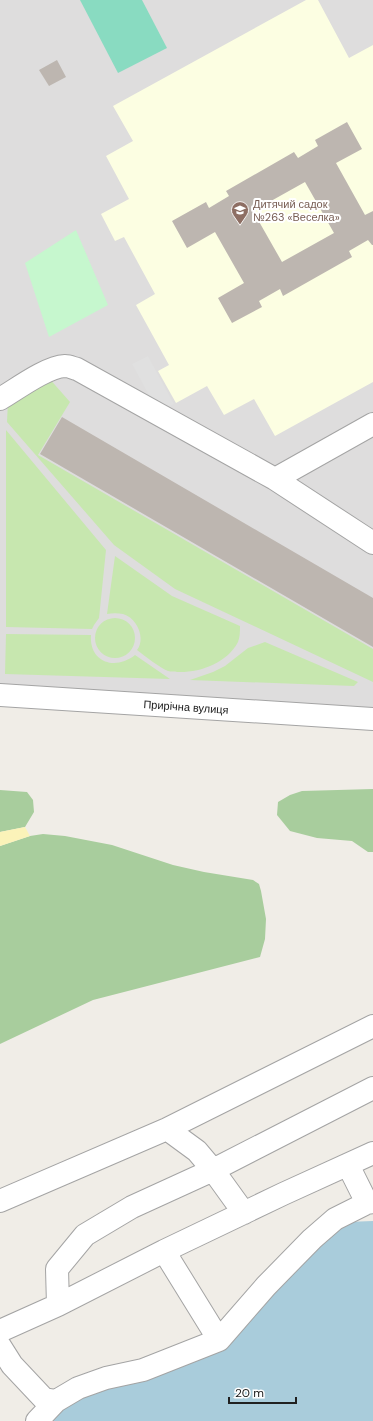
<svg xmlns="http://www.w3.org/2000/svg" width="373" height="1421" font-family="'DM Sans',sans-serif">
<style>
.residential{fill:#dedddd}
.education{fill:#fcfee2}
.grass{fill:#c7e7af}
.forest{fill:#a8cd9d}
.sand{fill:#fbf3b9}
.park{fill:#c6f7ce}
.pitch{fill:#89dbc1}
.parking{fill:#e0e0e0}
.water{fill:#a9ccdb}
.building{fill:#bdb6b0;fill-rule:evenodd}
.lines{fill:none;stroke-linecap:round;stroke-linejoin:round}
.minor-casing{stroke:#a4a4a4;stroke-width:24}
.minor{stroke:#fff;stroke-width:22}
.labels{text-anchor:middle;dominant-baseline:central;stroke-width:4;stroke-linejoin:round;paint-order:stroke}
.education-label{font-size:11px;fill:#785e54;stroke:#fff;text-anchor:start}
.street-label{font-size:11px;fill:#202020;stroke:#fff}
</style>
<rect width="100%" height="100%" fill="#f0ede7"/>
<path class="residential" d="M 0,0 L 373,0 L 373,709 L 0,687 Z"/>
<path class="education" d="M 306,0 L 318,0 L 349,58 L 373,45 L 373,382 L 275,436 L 254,399 L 224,415 L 207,386 L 176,403 L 158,371 L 169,365 L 136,305 L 155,294 L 124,237 L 115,241 L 101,214 L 129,199 L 106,156 L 133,141 L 113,106 Z"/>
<path class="grass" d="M 48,377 L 70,402 L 38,455 L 373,649 L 373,682 L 175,589 L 114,545 L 7,422 L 8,401 Z
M 6,430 L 106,550 L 99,618 L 94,625 L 92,629 L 6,627 Z
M 115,556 L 172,596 L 240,626 C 240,631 240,637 238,642 C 227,663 200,673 177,672 C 175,671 171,672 168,671 C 160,668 145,656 137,650 C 146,638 137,618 123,614 C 118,613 112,613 107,614 Z
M95 638a20 20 0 1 1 40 0a20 20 0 1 1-40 0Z
M 6,634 L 91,635 C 89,662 115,671 135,655 L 170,679 L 5,674 Z
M 265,642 L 358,682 L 354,686 L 190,680 L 213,672 L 225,666 L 248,648 Z"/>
<path class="forest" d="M 373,789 L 373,852 L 368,852 L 352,841 L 317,838 L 290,831 L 277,815 L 278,802 L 290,795 L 302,791 Z
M 0,790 L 27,792 L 33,800 L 34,812 L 25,827 L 0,832 Z
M 43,834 L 65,836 L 112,845 L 173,865 L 204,872 L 253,880 L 259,884 L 261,891 L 266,919 L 265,939 L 260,957 L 93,1000 L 0,1044 L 0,846 L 30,836 Z"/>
<path class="sand" d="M 25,827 L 30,836 L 0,846 L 0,832 Z"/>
<path class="park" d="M 76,230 L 108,305 L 49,337 L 25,263 Z"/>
<path class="pitch" d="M 80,0 L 142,0 L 167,48 L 118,73 Z"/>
<path class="parking" d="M 148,356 L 174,404 L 158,412 L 132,364 Z"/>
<path class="water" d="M 373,1221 L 373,1421 L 50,1421 L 61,1407 L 241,1328 L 264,1306 L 296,1262 L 347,1222 Z"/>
<path class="building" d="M 57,60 L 66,77 L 49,86 L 39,70 Z
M 347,122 L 362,149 L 336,163 L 365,215 L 373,211 L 373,245 L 372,245 L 368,240 L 349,251 L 352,257 L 283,296 L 280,289 L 259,301 L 262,307 L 232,323 L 218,298 L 244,283 L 215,232 L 187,248 L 172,221 L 206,202 L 209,208 L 229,196 L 226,191 L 294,152 L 298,158 L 318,146 L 315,140 ZM 305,182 L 334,233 L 282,262 L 253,211 Z
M 62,417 L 373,598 L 373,647 L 40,454 Z"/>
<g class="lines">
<g class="minor-casing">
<path id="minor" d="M 0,399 C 17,389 46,367 65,366 C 69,366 73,368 77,369 L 275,479 L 373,424
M 275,479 L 373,543
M 0,695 L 373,719
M 167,1129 L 197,1151 L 213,1170 L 244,1213
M 348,1165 L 367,1203
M 0,1201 L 167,1129 L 373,1026
M 164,1251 L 219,1340
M 58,1305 L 57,1269 L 85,1235 L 132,1207 L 213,1170 L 373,1088
M 0,1331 L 58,1305 L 164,1251 L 283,1194 L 373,1153
M 0,1346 L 12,1365 L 44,1399 L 56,1401
M 37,1421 L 56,1401 L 78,1388 L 106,1378 L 143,1370 L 219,1340 L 266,1286 L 312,1239 L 335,1219 L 367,1203 L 373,1202"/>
</g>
<use href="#minor" class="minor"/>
</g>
<defs>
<g id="school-pin" transform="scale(0.9)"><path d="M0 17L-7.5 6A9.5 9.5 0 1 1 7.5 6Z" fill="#8d6e63" stroke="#fff"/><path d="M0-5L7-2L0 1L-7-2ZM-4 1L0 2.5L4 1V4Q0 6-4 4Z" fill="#fff"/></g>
</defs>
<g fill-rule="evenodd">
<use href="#school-pin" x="240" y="210"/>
</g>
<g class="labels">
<g class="education-label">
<text x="253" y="204">Дитячий садок<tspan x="253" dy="13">№263 «Веселка»</tspan></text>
</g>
<g class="street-label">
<text transform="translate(186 707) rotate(4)">Прирічна вулиця</text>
</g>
</g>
<path d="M229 1397v6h67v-6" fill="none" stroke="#202020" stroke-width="2"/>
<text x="235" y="1397" font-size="12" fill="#202020" stroke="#ffffff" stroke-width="3" paint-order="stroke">20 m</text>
</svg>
